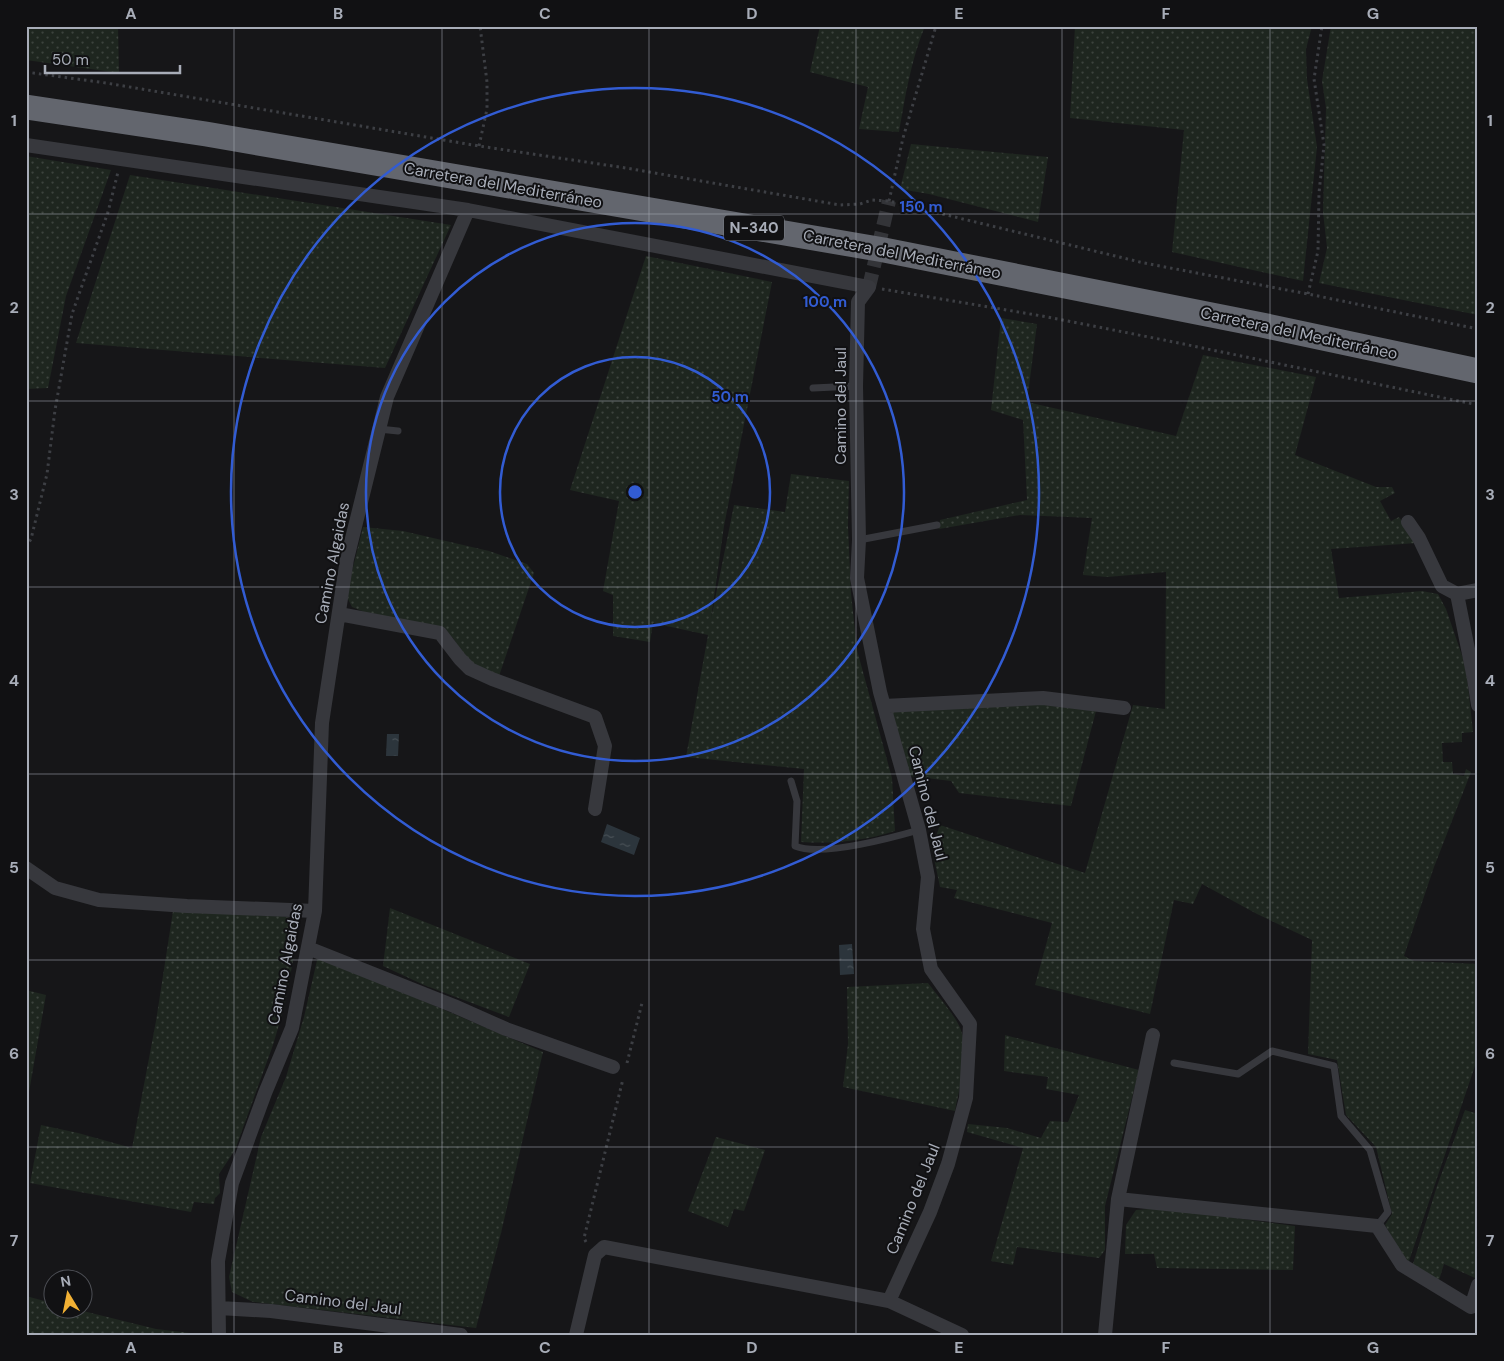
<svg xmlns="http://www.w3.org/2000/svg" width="1504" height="1361" font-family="'DM Sans',sans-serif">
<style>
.green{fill:url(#green-dots)}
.water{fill:url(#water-ripples)}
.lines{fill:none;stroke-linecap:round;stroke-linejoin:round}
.street-tunnel{stroke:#333438;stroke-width:14;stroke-dasharray:14 7;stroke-linecap:butt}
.path{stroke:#3d3f44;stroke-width:3;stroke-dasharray:2.5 4;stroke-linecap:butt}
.lane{stroke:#37383d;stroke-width:7}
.street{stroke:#37383d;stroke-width:14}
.highway{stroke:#63666e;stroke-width:25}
.grid{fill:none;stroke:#a8adb8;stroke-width:1;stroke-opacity:0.55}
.ring{fill:none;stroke:#325cd3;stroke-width:2.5}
.labels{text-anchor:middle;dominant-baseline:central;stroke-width:4;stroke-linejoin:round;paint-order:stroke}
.shield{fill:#111113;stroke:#7b7e86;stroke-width:1}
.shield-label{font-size:15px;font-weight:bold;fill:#a8adb8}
.street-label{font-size:16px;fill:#a8adb8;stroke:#111113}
.centre{fill:#325cd3;stroke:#111113;stroke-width:2.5}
.ring-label{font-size:15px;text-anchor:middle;font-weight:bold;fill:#325cd3;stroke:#111113;stroke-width:4;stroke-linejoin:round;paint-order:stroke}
.neatline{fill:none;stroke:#a8adb8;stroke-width:2}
.grid-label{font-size:16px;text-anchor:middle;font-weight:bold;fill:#a8adb8}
</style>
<defs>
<pattern id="green-dots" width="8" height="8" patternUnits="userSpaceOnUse" patternTransform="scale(1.25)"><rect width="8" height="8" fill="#1e261f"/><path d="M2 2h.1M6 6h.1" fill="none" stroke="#3c433d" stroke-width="1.8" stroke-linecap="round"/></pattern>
<pattern id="water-ripples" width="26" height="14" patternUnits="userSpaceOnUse" patternTransform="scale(1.25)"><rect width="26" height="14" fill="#2c353c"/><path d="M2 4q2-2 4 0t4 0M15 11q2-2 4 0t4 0" fill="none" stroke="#485056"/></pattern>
</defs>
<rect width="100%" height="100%" fill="#161618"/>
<path class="green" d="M 26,26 L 118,26 L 119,73 L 26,60 Z
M 820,26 L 925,26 C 911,60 905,97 899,132 L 859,129 L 868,87 L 810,72 Z
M 1075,26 L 1312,26 L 1306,49 L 1307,79 L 1317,147 L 1303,281 L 1172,252 L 1184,130 L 1070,118 Z
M 1331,26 L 1478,26 L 1478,315 L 1319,283 L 1327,248 L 1323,212 L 1326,108 L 1322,81 Z
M 911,144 L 1048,157 L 1038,222 L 929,194 L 900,189 Z
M 26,156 L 111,170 L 66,296 L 48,388 L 26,389 Z
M 130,175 L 451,225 L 385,368 L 76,343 Z
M 646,256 L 772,282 L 724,526 L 711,619 L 734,505 L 785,512 L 791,474 L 849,481 L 848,526 L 851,593 L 857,650 L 892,778 L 895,831 C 865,841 832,844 801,842 L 804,769 L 686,757 L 708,635 L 653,623 L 650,642 L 613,636 L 613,595 L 603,591 L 619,501 L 570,490 Z
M 1001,318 L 1037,324 L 1027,402 L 1176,436 L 1203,355 L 1316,377 L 1295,455 L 1376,487 L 1392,487 L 1395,493 L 1380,501 L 1391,521 L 1399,517 L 1417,543 L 1331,549 L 1339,598 L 1422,591 L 1438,594 L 1446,609 L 1466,667 L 1473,732 L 1462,733 L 1462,742 L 1442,743 L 1443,762 L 1452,762 L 1453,774 L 1464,776 L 1466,769 L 1471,772 L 1434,867 L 1404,956 L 1414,961 L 1478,964 L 1478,1057 L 1408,1264 L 1385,1225 L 1392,1214 L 1376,1147 L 1346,1115 L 1337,1060 L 1308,1054 L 1312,940 L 1257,914 L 1202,884 L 1193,904 L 1174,900 L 1150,1014 L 1035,985 L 1052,923 L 954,898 L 957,890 L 940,887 L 930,839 L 936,836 L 940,825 L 1085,873 L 1133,705 L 1165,709 L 1166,572 L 1107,577 L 1083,575 L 1092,518 L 1020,515 L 939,529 L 940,520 L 1027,500 L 1023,420 L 991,410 Z
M 363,527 L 403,531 L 489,551 L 527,564 L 534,573 L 499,676 L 473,665 L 466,658 L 453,638 L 443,630 L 367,613 L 352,607 L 346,595 Z
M 1039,704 L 1096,711 L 1071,806 L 959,793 L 951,781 L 910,776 L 890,711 Z
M 390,908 L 530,964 L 509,1017 L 424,985 L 383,966 Z
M 173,911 L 276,915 L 291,918 L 296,928 L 295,950 L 284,1008 L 273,1045 L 235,1150 L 219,1174 L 220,1193 L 215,1198 L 214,1204 L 194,1202 L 191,1212 L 30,1183 L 41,1125 L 78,1133 L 132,1148 L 156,1021 Z
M 318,956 L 543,1052 L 501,1233 L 476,1328 L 253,1302 L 232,1292 L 229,1277 L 261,1137 L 286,1077 L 304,1017 Z
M 928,983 C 937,995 948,1007 956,1020 C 973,1046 960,1083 955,1111 L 843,1087 L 848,1044 L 847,987 Z
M 26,990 L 46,995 L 26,1109 Z
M 1005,1035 L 1139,1070 L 1105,1206 L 1105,1250 L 1099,1258 L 1017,1247 L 1013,1265 L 991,1261 L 1023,1148 L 967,1132 L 968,1124 L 1007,1128 L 1041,1138 L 1050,1121 L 1068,1122 L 1079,1095 L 1046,1089 L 1048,1077 L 1004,1071 Z
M 1465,1110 L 1478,1114 L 1478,1268 L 1475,1278 L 1444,1264 L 1439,1280 L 1412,1267 L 1437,1186 Z
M 716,1137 L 765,1150 L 744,1211 L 734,1209 L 728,1227 L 688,1211 Z
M 1161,1208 L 1295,1226 L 1293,1270 L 1157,1268 L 1154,1254 L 1125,1254 L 1126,1225 L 1136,1210 Z
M 26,1296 L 52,1303 L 52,1308 L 75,1309 L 156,1329 L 208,1335 L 26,1335 Z"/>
<path class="water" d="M 387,734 L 399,734 L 398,756 L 386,756 Z
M 607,824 L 640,838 L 634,855 L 601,842 Z
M 852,944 L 854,974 L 840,975 L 839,945 Z"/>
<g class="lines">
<path class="street-tunnel" d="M 869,287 L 889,201"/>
<path class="path" d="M 26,72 L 106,83 L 479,146 L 626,168 L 840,205 L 860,204 L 872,200 L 889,201 L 1144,263 L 1308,294 L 1478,329
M 479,146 L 487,109 L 487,82 L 480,26
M 889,201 L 903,138 L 936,26
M 882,289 L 1042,316 L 1164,340 L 1478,405
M 1308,294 L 1318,251 L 1319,193 L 1324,145 L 1314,79 L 1322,26
M 26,547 L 31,539 L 47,474 L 55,410 L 72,314 L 108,212 L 118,172
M 627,1063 L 642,1003
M 586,1242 L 584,1238 L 623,1079"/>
<path class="lane" d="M 813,388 L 856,386
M 379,429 L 398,431
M 859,540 L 937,525
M 791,781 L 797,801 L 795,846 C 821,857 891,838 919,830
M 1174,1063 L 1238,1074 L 1272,1051 L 1334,1066 L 1341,1116 L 1370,1150 L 1388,1212 L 1377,1226"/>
<path class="street" d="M 26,145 L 468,210
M 1408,522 L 1419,538 L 1442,586 L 1457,594
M 1478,590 L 1457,594 L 1474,679 L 1478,705
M 339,614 L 440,633 L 460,659 L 470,669 L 492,679 L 595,717 L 605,746 L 595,809
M 884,706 L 1043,698 L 1124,708
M 26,868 L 55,888 L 99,900 L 187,906 L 315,911
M 308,948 L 454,1006 L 506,1029 L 613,1067
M 1118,1199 L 1377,1226 L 1402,1265 L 1471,1307 L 1478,1285
M 219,1308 L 271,1311 L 461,1335
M 219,1335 L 218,1261 L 232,1183 L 265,1093 L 292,1028 L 315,911 L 322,723 L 347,559 L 387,397 L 468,210 L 869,287 L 858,302 L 856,386 L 859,540 L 857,578 L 880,692 L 919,830 L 928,877 L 923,929 L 931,969 L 970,1024 L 966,1098 L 948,1164 L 930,1212 L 889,1301
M 576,1335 L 595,1255 L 604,1247 L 889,1301 L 962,1335
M 1105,1335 L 1118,1199 L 1153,1035"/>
<path class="highway" d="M 26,107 L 206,134 L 884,250 L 1262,325 L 1478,371"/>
</g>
<path class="grid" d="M 234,26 L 234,1335M 442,26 L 442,1335M 649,26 L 649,1335M 856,26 L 856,1335M 1062,26 L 1062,1335M 1270,26 L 1270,1335M 26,214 L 1478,214M 26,401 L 1478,401M 26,587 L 1478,587M 26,774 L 1478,774M 26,960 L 1478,960M 26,1147 L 1478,1147"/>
<g class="ring">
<circle cx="635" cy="492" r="135"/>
<circle cx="635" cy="492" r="269"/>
<circle cx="635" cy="492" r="404"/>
</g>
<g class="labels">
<rect class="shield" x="724" y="215.5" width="60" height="25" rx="4"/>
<g class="shield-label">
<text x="754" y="228">N-340</text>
</g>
<g class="street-label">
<text transform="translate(503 185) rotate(10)">Carretera del Mediterráneo</text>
<text transform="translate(902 254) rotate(11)">Carretera del Mediterráneo</text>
<text transform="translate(1299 333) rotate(12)">Carretera del Mediterráneo</text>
<text transform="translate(840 406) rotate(-90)">Camino del Jaul</text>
<text transform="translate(332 563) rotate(-79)">Camino Algaidas</text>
<text transform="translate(928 803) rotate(76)">Camino del Jaul</text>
<text transform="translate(285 964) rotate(-79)">Camino Algaidas</text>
<text transform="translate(913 1199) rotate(-68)">Camino del Jaul</text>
<text transform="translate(343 1302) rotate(7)">Camino del Jaul</text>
</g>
</g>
<circle cx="635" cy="492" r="8" class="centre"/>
<g class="ring-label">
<text x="921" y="212">150 m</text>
<text x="825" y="307">100 m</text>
<text x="730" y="402">50 m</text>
</g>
<rect width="1504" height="1361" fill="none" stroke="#111113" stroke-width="55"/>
<g transform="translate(68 1294) rotate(350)"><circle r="24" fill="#111113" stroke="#4d4f55"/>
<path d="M0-4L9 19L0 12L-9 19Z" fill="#f2b134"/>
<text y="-8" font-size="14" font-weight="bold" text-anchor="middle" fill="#a8adb8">N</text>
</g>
<path d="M45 65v8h135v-8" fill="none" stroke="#a8adb8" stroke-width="2.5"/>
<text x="52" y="65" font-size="15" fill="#a8adb8" stroke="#111113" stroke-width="4" paint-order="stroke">50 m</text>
<rect x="28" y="28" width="1448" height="1306" class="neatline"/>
<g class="grid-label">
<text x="131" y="19">A</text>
<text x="338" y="19">B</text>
<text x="545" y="19">C</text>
<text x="752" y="19">D</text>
<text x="959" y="19">E</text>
<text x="1166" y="19">F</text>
<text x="1373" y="19">G</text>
<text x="14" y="126">1</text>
<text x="1490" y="126">1</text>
<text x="14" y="313">2</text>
<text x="1490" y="313">2</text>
<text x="14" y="500">3</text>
<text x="1490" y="500">3</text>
<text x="14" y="686">4</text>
<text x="1490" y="686">4</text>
<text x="14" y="873">5</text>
<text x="1490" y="873">5</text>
<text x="14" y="1059">6</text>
<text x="1490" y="1059">6</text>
<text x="14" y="1246">7</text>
<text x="1490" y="1246">7</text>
<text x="131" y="1353">A</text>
<text x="338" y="1353">B</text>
<text x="545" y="1353">C</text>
<text x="752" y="1353">D</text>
<text x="959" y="1353">E</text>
<text x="1166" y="1353">F</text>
<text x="1373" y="1353">G</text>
</g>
</svg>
